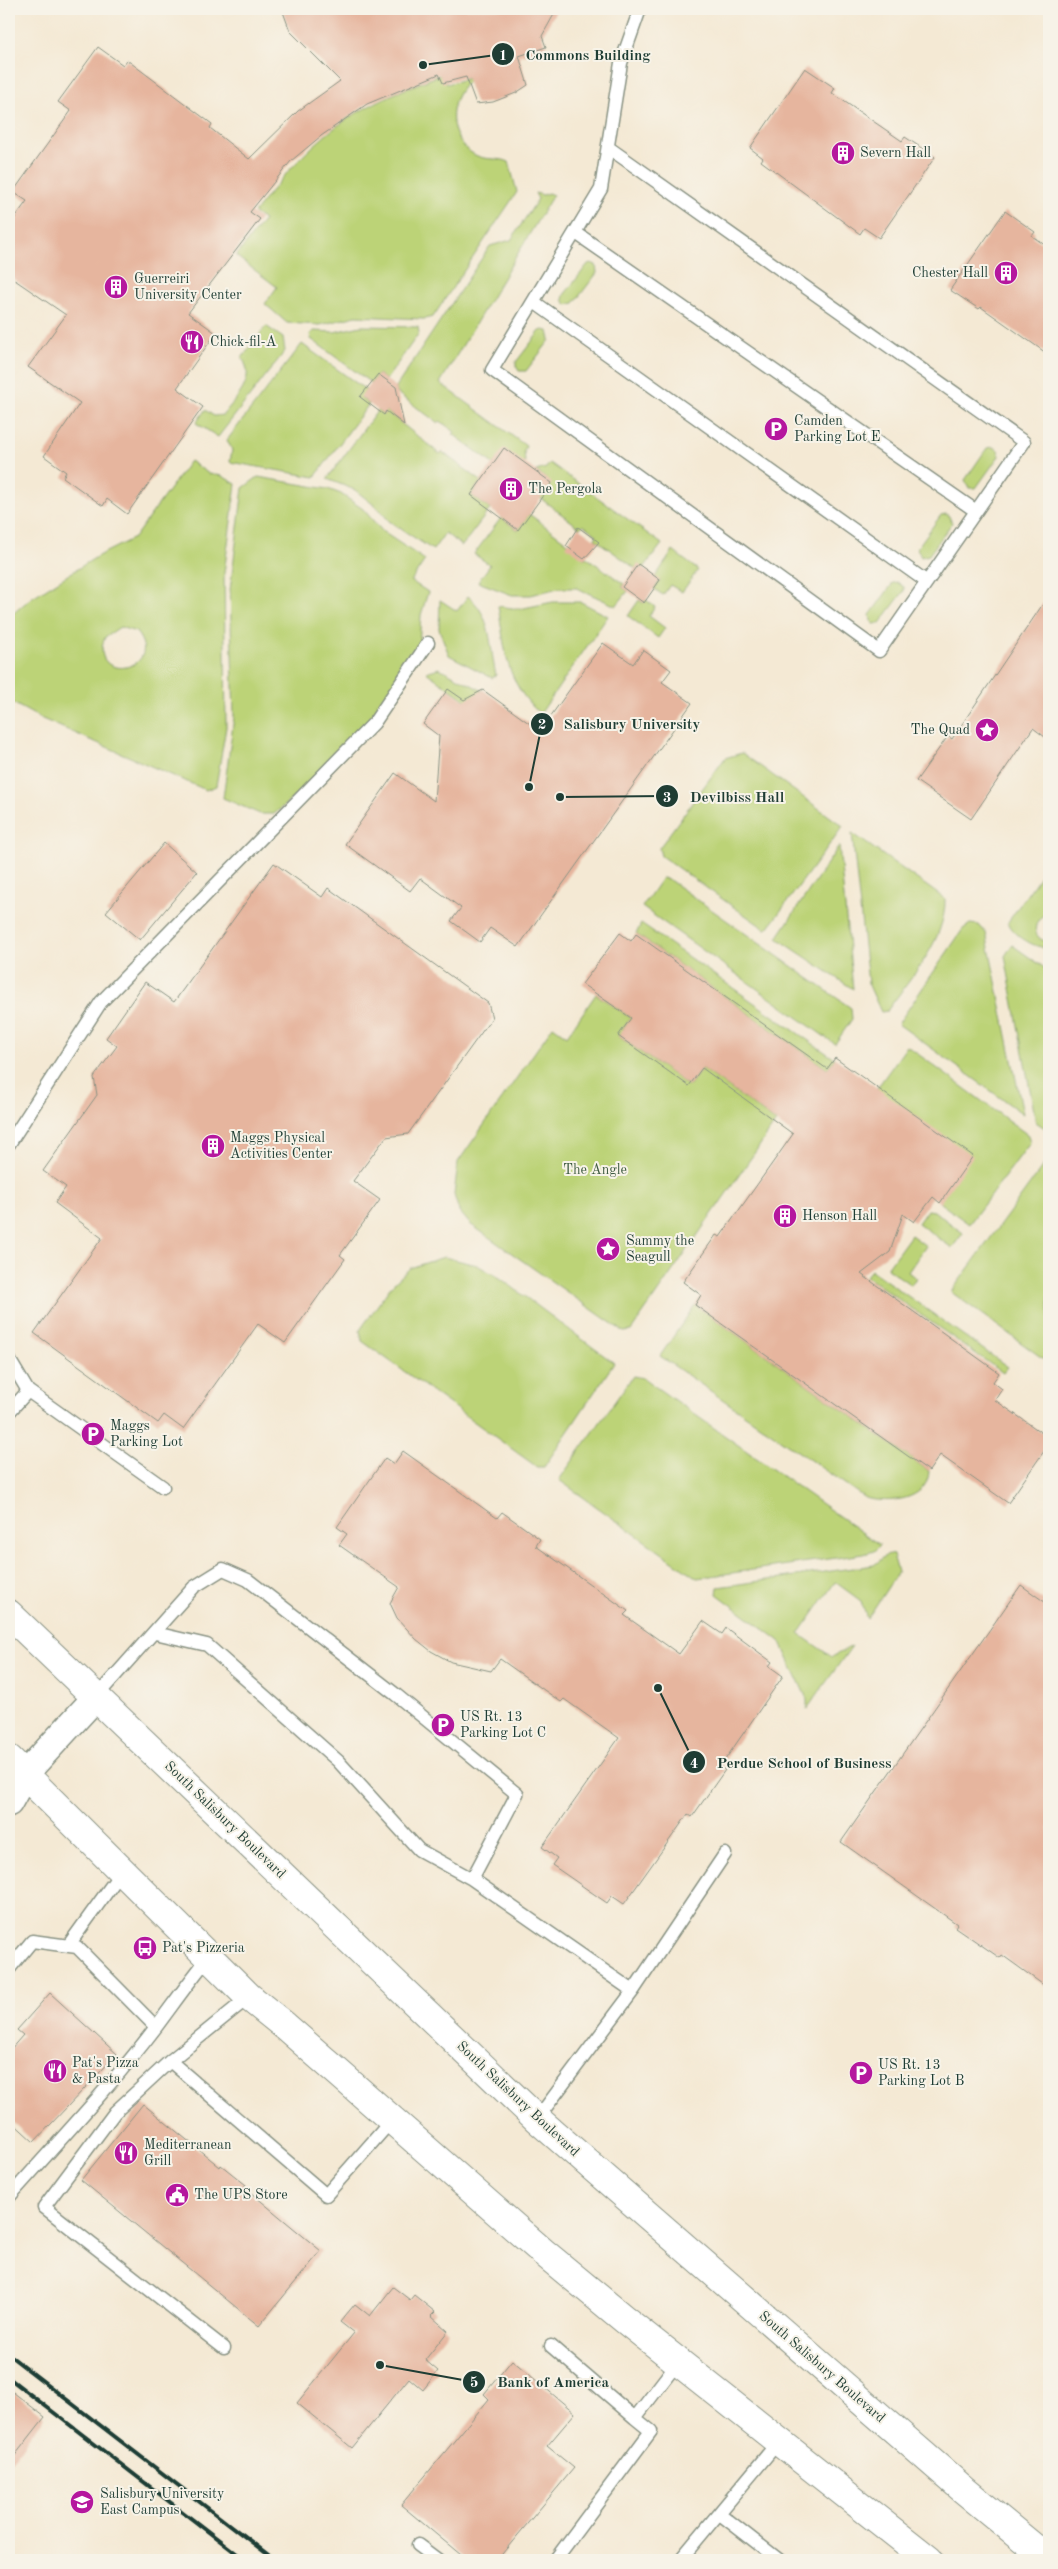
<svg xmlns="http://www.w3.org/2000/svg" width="1058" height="2569" font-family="'Old Standard TT',serif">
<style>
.green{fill:#bcd377;stroke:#6e8856;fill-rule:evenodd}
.building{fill:#e6b59e}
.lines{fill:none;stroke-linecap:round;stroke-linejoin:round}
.service-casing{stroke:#8a9384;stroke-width:15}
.minor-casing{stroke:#8a9384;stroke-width:29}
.primary-casing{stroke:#8a9384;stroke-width:30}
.service{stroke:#fff;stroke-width:12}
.minor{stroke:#fff;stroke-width:26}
.primary{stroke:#fff;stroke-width:28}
.rail{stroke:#1f3d34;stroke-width:4}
.labels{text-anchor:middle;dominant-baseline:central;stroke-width:4;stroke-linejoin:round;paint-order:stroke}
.poi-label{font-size:14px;fill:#1f3d34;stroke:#f7f3e8;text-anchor:start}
.park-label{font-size:14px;fill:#3e5b41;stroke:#f7f3e8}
.street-label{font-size:14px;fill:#1f3d34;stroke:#f7f3e8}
.leader{fill:none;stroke:#1f3d34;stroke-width:2}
.callout-dot{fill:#1f3d34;stroke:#f7f3e8;stroke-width:2}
.mark-label{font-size:15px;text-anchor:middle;font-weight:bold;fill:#fff}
.callout-label{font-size:15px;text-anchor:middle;font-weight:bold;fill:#1f3d34;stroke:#f7f3e8;stroke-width:4;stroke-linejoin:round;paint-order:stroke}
</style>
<rect width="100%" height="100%" fill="#f7f3e8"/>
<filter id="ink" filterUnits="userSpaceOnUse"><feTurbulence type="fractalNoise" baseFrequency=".02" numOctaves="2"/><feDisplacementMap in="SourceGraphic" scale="10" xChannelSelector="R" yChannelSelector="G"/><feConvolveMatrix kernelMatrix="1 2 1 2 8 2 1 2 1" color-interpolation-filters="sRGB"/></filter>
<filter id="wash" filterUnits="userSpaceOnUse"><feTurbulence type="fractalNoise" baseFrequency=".0096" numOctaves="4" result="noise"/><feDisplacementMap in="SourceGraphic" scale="20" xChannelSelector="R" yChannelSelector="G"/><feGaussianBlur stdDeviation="1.12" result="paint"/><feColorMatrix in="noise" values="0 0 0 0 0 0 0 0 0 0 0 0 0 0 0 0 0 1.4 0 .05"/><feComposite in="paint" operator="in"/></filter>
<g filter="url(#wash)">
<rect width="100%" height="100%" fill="#f4e9d4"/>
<path class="green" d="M 440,75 L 447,84 L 469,78 L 470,80 C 446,100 446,139 475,155 C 486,161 499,157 509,162 L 517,192 L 433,317 L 424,319 L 356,316 L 320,325 L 287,323 L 265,304 L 277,287 L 236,256 L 264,220 L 254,213 C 284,174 317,136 360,111 C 386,96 413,86 440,75 Z
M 535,193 L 543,195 L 548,193 L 553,195 L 440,383 L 526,446 L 524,451 L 525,463 L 493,464 L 453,434 L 455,432 L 440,421 L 438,423 L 397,393 L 396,387 L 490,246 L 511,240 L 538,199 Z
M 591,263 L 596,265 L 597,273 L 574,303 L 567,305 L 563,300 L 564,295 L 588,264 Z
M 266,326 L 283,338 L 285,351 L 218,437 L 196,423 L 205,410 L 214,416 L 223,415 C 236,398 257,380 242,358 Z
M 361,326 L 418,327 L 419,333 L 386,380 L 378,374 L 371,383 L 311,339 L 310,334 L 314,331 L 334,332 Z
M 543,330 L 548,331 L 550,340 L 526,371 L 519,371 L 516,366 L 516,362 L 540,331 Z
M 302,344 L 366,390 L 361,398 L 369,404 L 315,477 L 230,462 L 232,450 L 227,440 Z
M 378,410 L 383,415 L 386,411 L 440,454 L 442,452 L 481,481 L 471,495 L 490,509 L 462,546 L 445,533 L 433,550 L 389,521 L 379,509 L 355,490 L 327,479 Z
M 994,447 L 999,451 L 999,456 L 976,488 L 969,488 L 965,480 L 987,448 Z
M 190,461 L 209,474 L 222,476 L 236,484 L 224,573 L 226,727 L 216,786 L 206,790 L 40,718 L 9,701 L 9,617 L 31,598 L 98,556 L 134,538 ZM 120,627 L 136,632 C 168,671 86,685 105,637 Z
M 550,463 L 662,544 L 643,569 L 635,568 L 595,539 L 597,535 L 583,525 L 580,528 L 540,498 L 551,483 L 536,471 L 546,468 Z
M 258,477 L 328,489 L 341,494 L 363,509 L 383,532 L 425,560 L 411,581 L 428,592 L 421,615 L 419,646 L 388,698 L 329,768 L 274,814 L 260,814 L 223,798 L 234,717 L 230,590 L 243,488 Z
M 529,514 L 568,543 L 584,559 L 586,557 L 624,584 L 622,587 L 628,591 L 616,606 L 577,588 L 558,588 L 531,595 L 512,595 L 478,582 L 490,565 L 474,554 L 501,518 L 518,530 Z
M 946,514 L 949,516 L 952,523 L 929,555 L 921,557 L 917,548 L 941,515 Z
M 673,551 L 698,570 L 682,592 L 670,585 L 663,595 L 654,589 L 660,581 L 655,577 Z
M 897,582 L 904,587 L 904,591 L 880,623 L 874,624 L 871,621 L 870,615 L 893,583 Z
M 468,596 C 493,617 489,646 496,675 L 492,678 L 449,655 L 439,629 L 440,600 L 457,611 Z
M 639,600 L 643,603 L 646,600 L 655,607 L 649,616 L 665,628 L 658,638 L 628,616 Z
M 553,602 L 581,602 L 608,616 L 540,714 C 504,680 506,651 498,606 L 519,609 Z
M 439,668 L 485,692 L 467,701 L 426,672 Z
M 742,753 L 843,826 L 768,928 L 765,929 L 661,856 L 659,848 L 725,758 Z
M 852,833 L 945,899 C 946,941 910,978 887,1011 L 881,1012 L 868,983 Z
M 839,846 L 853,989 L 777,938 Z
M 1049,863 L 1049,912 C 1033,918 1029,939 1049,942 L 1049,947 C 1036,950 1013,935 1008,922 Z
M 662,878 L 668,879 L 851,1008 L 852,1019 L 835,1044 L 642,907 Z
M 641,924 L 832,1057 L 835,1058 L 827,1069 L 636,934 Z
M 970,924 L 979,925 L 986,933 L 1023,1114 L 898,1024 L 963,929 Z
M 1012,945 L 1049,971 L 1049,1131 L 1036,1122 L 1005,956 Z
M 596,994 L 631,1018 L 618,1036 L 689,1086 L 702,1068 L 776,1122 L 631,1331 L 624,1332 L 470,1224 L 459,1211 L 454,1195 L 458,1162 L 553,1026 L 567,1036 Z
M 907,1046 L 1028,1135 L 1030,1143 L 969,1224 L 940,1203 L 877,1088 Z
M 1044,1165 L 1049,1191 L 1049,1363 L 951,1292 Z
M 927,1210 L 934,1211 L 963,1233 L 952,1248 L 918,1223 Z
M 911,1235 L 926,1246 L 908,1272 L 916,1278 L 911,1285 L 887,1268 Z
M 444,1257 L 477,1265 L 500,1278 L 614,1363 L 544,1467 L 537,1467 L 362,1341 L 360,1330 L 392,1285 L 410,1268 Z
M 871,1270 L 1008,1367 L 1003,1373 L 866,1276 Z
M 695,1305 L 929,1471 C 928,1501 888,1504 865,1498 L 660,1356 Z
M 633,1376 L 643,1378 L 880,1545 L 874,1551 L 864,1554 L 697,1578 L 559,1480 Z
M 888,1554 L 893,1555 L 898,1572 L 867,1619 L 861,1601 L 835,1582 L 799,1634 L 832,1657 L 852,1646 L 807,1709 L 807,1699 L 780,1641 L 717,1594 L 718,1587 L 874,1565 Z"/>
<g id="blocks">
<path class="building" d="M 282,9 L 557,9 L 542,36 L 546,47 L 519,56 L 528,85 L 516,93 L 493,102 L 476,104 L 466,77 L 443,83 L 439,74 L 367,104 L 321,136 L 291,161 L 250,212 L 260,219 L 188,313 L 216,333 L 177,388 L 203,407 L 127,514 L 107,499 L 103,506 L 63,477 L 66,472 L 44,456 L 80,403 L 28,367 L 66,315 L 9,276 L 9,226 L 27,201 L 13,192 L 71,111 L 58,102 L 98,47 L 123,65 L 127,60 L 212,124 L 210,128 L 249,159 L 298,111 L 340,81 L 290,31 Z
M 805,68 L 835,88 L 832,93 L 902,141 L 905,137 L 935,157 L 879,238 L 864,228 L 860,234 L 761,161 L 763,158 L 750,148 Z
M 1005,211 L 1035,232 L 1032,236 L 1049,248 L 1049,355 L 981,307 L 979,309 L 950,290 Z
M 378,374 L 396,387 L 404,425 L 386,411 L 384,415 L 360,397 Z
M 504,448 L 552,483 L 518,530 L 471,495 Z
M 578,527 L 599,542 L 584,559 L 566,546 Z
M 638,564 L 660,580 L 644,603 L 622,587 Z
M 1049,595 L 1049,740 L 1033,728 L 971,819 L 916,781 L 948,736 L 952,739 Z
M 603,643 L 633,664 L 643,650 L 671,670 L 662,682 L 692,703 L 518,947 L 490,928 L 480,942 L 451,921 L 461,908 L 420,878 L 410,891 L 345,844 L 395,773 L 434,801 L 439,736 L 423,724 L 448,689 L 464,700 L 483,690 L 540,731 Z
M 164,843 L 197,872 L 140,940 L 106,912 Z
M 274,863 L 322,897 L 328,888 L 488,1003 L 492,1018 L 408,1134 L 386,1137 L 353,1181 L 380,1200 L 340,1255 L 345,1259 L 285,1343 L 258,1324 L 183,1429 L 164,1415 L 158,1423 L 34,1333 L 102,1238 L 55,1203 L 66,1187 L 43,1171 L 97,1095 L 94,1077 L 117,1046 L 106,1038 L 145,982 L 174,1002 Z
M 620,933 L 631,941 L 636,934 L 827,1069 L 835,1058 L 973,1156 L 940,1203 L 933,1197 L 914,1222 L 903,1214 L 890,1252 L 861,1274 L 999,1373 L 993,1382 L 1002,1389 L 995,1400 L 1049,1438 L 1049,1444 L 1008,1503 L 940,1455 L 929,1471 L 695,1305 L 701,1295 L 683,1282 L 716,1235 L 720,1237 L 793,1134 L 702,1068 L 689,1086 L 618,1036 L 631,1018 L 582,984 Z
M 403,1451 L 497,1518 L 502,1512 L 540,1539 L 536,1546 L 628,1611 L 624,1615 L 679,1654 L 703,1621 L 722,1634 L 726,1628 L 772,1662 L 769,1666 L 783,1676 L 720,1767 L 725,1770 L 692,1817 L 688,1814 L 624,1904 L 612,1896 L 607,1903 L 552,1865 L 557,1858 L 542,1847 L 619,1738 L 564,1699 L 561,1702 L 500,1659 L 491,1671 L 451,1662 L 431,1651 L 416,1639 L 397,1618 L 390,1603 L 399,1587 L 339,1545 L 347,1534 L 337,1527 L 385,1458 L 394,1464 Z
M 1021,1585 L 1049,1605 L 1049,1989 L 1002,1955 L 1000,1958 L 955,1927 L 957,1924 L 841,1842 Z
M 50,1993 L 117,2054 L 34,2142 L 9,2119 L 9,2051 L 23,2035 L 17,2030 Z
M 143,2104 L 220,2167 L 221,2165 L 246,2185 L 244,2187 L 321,2251 L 259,2326 L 81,2180 Z
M 393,2287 L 410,2300 L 414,2295 L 435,2312 L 431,2316 L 448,2331 L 425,2360 L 438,2371 L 423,2390 L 409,2378 L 352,2448 L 297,2403 L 354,2333 L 340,2322 L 355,2304 L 370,2316 Z
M 512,2360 L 575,2413 L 547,2446 L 574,2468 L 497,2560 L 467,2560 L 401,2505 L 489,2399 L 484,2394 Z
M 9,2389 L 45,2417 L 9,2463 Z"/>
</g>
</g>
<g filter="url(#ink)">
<use href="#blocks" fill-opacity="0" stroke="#8a9384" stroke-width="1"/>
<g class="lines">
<g class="service-casing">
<path id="service" d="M 609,148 L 1024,442 L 879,651 L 492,370 L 601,189 L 621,63 L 640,9
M 576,233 L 976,511
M 534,302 L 927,582
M 9,1144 L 101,1002 L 374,723 L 428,643
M 9,1359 L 28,1391
M 9,1412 L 28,1391 L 163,1487
M 155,1633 L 207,1645 L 338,1761 L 419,1850 L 472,1879
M 96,1697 L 194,1587 L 223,1569 L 248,1580 L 395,1694 L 517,1794 L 472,1879 L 633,1991
M 68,1946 L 122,1871
M 9,1969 L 32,1941 L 77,1947 L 156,2027
M 249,1997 L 170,2061 L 326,2195 L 392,2120
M 170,2061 L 115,2112 L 44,2207 L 224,2348
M 537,2119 L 633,1991 L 725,1854
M 9,2197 C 59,2141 111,2086 156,2027 C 174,2003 190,1980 209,1957
M 551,2346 L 635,2418 L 678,2362
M 720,2514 L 779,2560
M 418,2545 L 438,2560
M 555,2560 L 651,2431 L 635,2418
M 680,2560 L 779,2441"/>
</g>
<g class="minor-casing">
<path id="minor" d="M 9,1803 L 25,1774 L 96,1697"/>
</g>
<g class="primary-casing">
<path id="primary" d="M 9,1614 L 537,2119 L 964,2490 L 1049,2560
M 9,1759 L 249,1997 L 285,2026 L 543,2252 L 624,2319 L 929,2560"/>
</g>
<use href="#service" class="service"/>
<use href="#minor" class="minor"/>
<use href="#primary" class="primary"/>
<path class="rail" d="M 9,2355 L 275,2560
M 9,2378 L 245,2560"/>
</g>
</g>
<defs>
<g id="building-disc" transform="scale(1.25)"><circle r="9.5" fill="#b5179e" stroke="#f7f3e8"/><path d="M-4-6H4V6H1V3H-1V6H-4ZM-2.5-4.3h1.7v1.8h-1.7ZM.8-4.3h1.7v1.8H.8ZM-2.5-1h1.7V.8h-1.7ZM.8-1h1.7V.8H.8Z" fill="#fff"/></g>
<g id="restaurant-disc" transform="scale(1.25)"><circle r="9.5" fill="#b5179e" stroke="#f7f3e8"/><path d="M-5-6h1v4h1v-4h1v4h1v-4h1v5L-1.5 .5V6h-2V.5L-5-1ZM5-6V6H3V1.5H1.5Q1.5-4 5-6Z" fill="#fff"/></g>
<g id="parking-disc" transform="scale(1.25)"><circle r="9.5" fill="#b5179e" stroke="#f7f3e8"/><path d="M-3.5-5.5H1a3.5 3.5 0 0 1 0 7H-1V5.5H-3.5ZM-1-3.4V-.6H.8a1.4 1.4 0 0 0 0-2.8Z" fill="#fff"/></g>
<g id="sight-disc" transform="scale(1.25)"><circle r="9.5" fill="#b5179e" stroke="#f7f3e8"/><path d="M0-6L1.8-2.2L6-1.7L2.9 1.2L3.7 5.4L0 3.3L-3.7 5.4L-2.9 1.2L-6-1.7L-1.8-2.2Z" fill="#fff"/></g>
<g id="bus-disc" transform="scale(1.25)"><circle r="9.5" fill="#b5179e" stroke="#f7f3e8"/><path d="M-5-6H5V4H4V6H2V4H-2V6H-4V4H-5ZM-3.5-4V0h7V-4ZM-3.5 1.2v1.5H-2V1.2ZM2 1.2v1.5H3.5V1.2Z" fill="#fff"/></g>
<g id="civic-disc" transform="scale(1.25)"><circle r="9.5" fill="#b5179e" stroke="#f7f3e8"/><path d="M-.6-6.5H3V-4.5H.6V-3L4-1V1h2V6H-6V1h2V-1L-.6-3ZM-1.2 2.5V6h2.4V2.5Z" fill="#fff"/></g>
<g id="university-disc" transform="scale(1.25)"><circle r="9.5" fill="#b5179e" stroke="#f7f3e8"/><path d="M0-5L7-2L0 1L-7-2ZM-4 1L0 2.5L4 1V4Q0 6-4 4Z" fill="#fff"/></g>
</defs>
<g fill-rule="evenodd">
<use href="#building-disc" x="843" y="153"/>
<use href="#building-disc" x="1006" y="273"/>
<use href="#building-disc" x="116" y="287"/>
<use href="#restaurant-disc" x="192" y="342"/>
<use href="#parking-disc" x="776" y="429"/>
<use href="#building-disc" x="511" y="489"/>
<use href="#sight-disc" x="987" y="730"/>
<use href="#building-disc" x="213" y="1146"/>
<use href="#building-disc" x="785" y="1216"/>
<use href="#sight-disc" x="608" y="1249"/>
<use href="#parking-disc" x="93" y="1434"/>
<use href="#parking-disc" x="443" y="1725"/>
<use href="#bus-disc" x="145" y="1948"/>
<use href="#restaurant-disc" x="55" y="2071"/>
<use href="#parking-disc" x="861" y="2073"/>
<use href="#restaurant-disc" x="126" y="2153"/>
<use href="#civic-disc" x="177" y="2195"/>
<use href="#university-disc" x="82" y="2502"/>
</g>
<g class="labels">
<g class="poi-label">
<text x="860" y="153">Severn Hall</text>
<text x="988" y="273" text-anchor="end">Chester Hall</text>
<text x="134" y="279">Guerreiri<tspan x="134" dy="16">University Center</tspan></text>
<text x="210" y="342">Chick-fil-A</text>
<text x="794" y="421">Camden<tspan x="794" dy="16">Parking Lot E</tspan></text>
<text x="528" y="489">The Pergola</text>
<text x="970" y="730" text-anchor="end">The Quad</text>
<text x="230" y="1138">Maggs Physical<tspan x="230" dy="16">Activities Center</tspan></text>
<text x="802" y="1216">Henson Hall</text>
<text x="626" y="1241">Sammy the<tspan x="626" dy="16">Seagull</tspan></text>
<text x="110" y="1426">Maggs<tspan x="110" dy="16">Parking Lot</tspan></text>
<text x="460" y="1717">US Rt. 13<tspan x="460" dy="16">Parking Lot C</tspan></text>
<text x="162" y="1948">Pat's Pizzeria</text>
<text x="72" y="2063">Pat's Pizza<tspan x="72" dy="16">&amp; Pasta</tspan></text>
<text x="878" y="2065">US Rt. 13<tspan x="878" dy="16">Parking Lot B</tspan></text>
<text x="144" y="2145">Mediterranean<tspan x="144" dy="16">Grill</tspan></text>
<text x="194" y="2195">The UPS Store</text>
<text x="100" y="2494">Salisbury University<tspan x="100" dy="16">East Campus</tspan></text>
</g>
<g class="park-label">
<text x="595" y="1170">The Angle</text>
</g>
<g class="street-label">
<text transform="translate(225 1820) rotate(44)">South Salisbury Boulevard</text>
<text transform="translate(518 2099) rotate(43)">South Salisbury Boulevard</text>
<text transform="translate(822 2367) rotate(41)">South Salisbury Boulevard</text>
</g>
</g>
<path class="leader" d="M423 65L503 54M529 787L542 724M560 797L667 796M658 1688L694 1762M380 2365L474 2382"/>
<g class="callout-dot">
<circle cx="423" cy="65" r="5"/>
<circle cx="529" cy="787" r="5"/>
<circle cx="560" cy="797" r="5"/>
<circle cx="658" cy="1688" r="5"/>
<circle cx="380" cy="2365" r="5"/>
<circle cx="503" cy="54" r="12"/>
<circle cx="542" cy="724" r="12"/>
<circle cx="667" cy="796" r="12"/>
<circle cx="694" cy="1762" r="12"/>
<circle cx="474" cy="2382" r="12"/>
</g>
<g class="mark-label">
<text x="503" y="60">1</text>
<text x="542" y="729">2</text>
<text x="667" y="802">3</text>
<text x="694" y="1768">4</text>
<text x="474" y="2387">5</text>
</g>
<g class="callout-label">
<text x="588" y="60">Commons Building</text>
<text x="632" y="729">Salisbury University</text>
<text x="737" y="802">Devilbiss Hall</text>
<text x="804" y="1768">Perdue School of Business</text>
<text x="553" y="2387">Bank of America</text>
</g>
<rect width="1058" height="2569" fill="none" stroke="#f7f3e8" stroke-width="30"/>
</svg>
